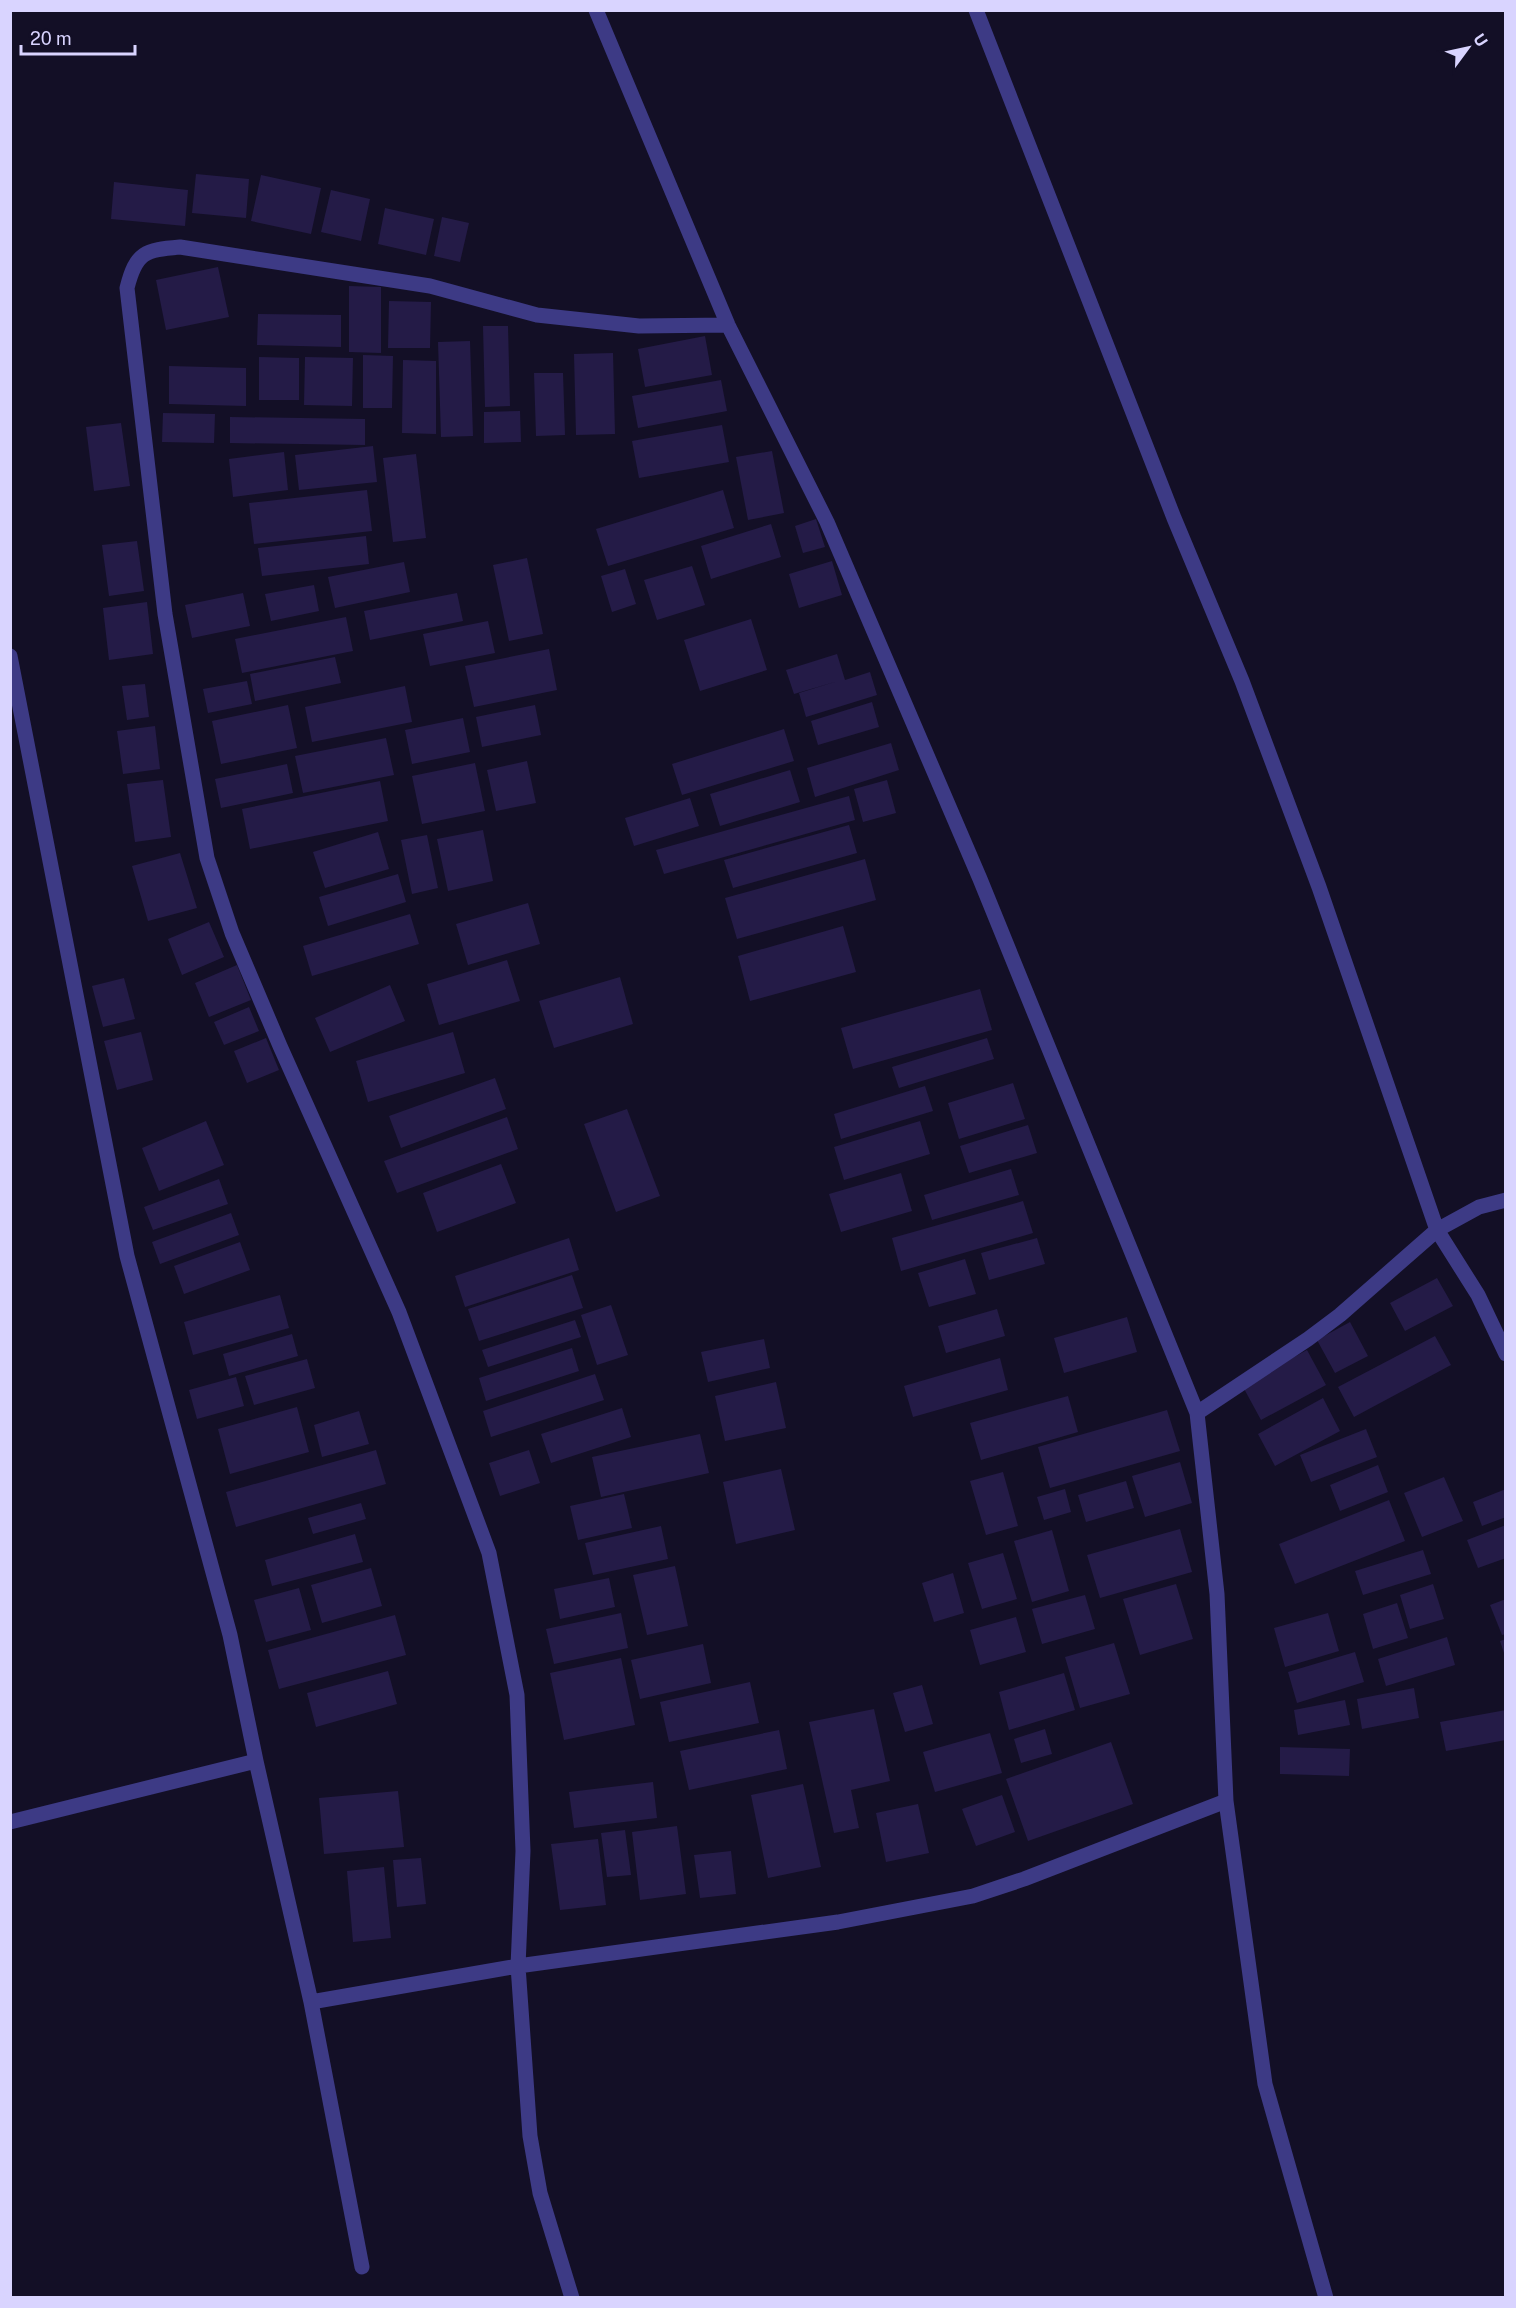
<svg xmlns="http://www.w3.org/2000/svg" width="1516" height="2308" font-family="'Public Sans',sans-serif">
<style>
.building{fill:#241b47}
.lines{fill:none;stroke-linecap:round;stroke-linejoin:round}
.minor{stroke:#3d3a85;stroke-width:15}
</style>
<rect width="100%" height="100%" fill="#130f26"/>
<path class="building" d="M 196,174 L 249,179 L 246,218 L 192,213 Z
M 261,175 L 321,188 L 311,234 L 251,221 Z
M 114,182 L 188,190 L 185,226 L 111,219 Z
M 331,190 L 370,199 L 361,241 L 321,232 Z
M 385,208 L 434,219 L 426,255 L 378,244 Z
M 442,217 L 469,223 L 460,262 L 434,256 Z
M 218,267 L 229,317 L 166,330 L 156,280 Z
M 349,286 L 381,287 L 381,353 L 349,352 Z
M 389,301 L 431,302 L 430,348 L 388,348 Z
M 258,314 L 341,315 L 341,347 L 257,345 Z
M 483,326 L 508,326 L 510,406 L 485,407 Z
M 705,336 L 712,375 L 645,387 L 638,349 Z
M 470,341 L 473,436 L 441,437 L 438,342 Z
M 613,353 L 615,434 L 576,435 L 574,354 Z
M 363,355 L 393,356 L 392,408 L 363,408 Z
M 259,357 L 299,358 L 299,400 L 259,400 Z
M 305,357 L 353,358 L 352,406 L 304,405 Z
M 403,360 L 436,361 L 436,434 L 402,433 Z
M 169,366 L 246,368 L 246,406 L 169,404 Z
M 534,373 L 563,373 L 565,435 L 536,436 Z
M 721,380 L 727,411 L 638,428 L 632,396 Z
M 520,411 L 521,442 L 484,443 L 484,412 Z
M 163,413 L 215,414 L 214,443 L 162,442 Z
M 230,417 L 365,419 L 365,445 L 230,443 Z
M 121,423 L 130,486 L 94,491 L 86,427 Z
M 722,425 L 729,462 L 639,478 L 632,441 Z
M 373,446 L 377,482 L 299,490 L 295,455 Z
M 772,451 L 784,513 L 748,520 L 736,457 Z
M 284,452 L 288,490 L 233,497 L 229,459 Z
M 416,454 L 426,538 L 393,542 L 383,458 Z
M 367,490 L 372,531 L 254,544 L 249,503 Z
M 723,490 L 734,528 L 608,566 L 596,529 Z
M 816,519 L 825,547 L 803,553 L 795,526 Z
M 771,524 L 781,557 L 711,579 L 701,546 Z
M 366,536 L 369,564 L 262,576 L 258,548 Z
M 137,541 L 144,591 L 109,596 L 102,545 Z
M 527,558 L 543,634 L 509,641 L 493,565 Z
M 832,561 L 842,595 L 799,608 L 789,574 Z
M 404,562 L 410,592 L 335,608 L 328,577 Z
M 692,566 L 705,605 L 657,620 L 644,580 Z
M 625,569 L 636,604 L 612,612 L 601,576 Z
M 314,585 L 319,611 L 271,621 L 265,594 Z
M 243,593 L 250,626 L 192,638 L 185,605 Z
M 457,593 L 463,621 L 370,640 L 364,611 Z
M 147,602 L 153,654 L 109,660 L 103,608 Z
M 346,617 L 353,651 L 242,673 L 235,639 Z
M 751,619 L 767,670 L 700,691 L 684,640 Z
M 488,621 L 495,653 L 430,666 L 423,634 Z
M 549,649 L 557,690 L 474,707 L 465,666 Z
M 837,654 L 845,680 L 870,672 L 877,695 L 806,717 L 799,693 L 838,681 L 794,694 L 786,670 Z
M 335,657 L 341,683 L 255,701 L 250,674 Z
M 247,681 L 252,704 L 208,713 L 203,689 Z
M 145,684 L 149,717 L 127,720 L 122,686 Z
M 405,686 L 412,722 L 312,742 L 305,707 Z
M 872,702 L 879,727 L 818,745 L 811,721 Z
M 288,705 L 297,748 L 221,764 L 212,721 Z
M 535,705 L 541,735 L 482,747 L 476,717 Z
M 463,718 L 470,752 L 412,764 L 405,730 Z
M 155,726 L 160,769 L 123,774 L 117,731 Z
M 784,729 L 794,761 L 682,795 L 672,764 Z
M 386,738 L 394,775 L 303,793 L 295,756 Z
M 891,743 L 899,770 L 815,797 L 807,768 Z
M 527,761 L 536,803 L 496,811 L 487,770 Z
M 475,763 L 485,811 L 422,824 L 412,776 Z
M 287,764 L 293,793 L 221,808 L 215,779 Z
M 790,770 L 800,802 L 720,826 L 710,794 Z
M 163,780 L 171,837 L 135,842 L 127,784 Z
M 887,780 L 896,813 L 863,822 L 854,789 Z
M 380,781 L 388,821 L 250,849 L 242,809 Z
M 849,796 L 855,820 L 664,874 L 656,850 Z
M 690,798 L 699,826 L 634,846 L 625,818 Z
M 849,825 L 857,853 L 733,888 L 724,860 Z
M 483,830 L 493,881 L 448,891 L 437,839 Z
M 378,832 L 389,869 L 325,888 L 313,852 Z
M 427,835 L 438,888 L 412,894 L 401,840 Z
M 180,853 L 197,908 L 148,921 L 132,866 Z
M 865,859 L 876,900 L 737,939 L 725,898 Z
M 398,874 L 406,902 L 328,926 L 319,897 Z
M 528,903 L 540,944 L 468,965 L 456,924 Z
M 410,914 L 419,944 L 312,976 L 303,946 Z
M 209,922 L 224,957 L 182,975 L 168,939 Z
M 843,926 L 856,972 L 750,1001 L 738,956 Z
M 507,960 L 520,1001 L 439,1025 L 427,984 Z
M 237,965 L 251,1000 L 209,1017 L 195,983 Z
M 620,977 L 633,1024 L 554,1048 L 539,1001 Z
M 124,978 L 135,1019 L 103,1027 L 92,986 Z
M 390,985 L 405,1021 L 330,1052 L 315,1018 Z
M 980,989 L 992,1030 L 853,1069 L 841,1028 Z
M 249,1007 L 259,1031 L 224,1045 L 214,1022 Z
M 141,1032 L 153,1080 L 117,1090 L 104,1041 Z
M 453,1032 L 465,1073 L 368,1102 L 356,1061 Z
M 266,1038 L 279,1070 L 247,1083 L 234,1051 Z
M 987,1038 L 994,1059 L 899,1088 L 892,1067 Z
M 495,1078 L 506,1109 L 401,1148 L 389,1116 Z
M 1013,1083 L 1025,1119 L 959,1139 L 948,1103 Z
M 925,1086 L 933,1111 L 841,1139 L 834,1114 Z
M 627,1109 L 660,1196 L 616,1212 L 584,1124 Z
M 507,1117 L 518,1149 L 397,1193 L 384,1161 Z
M 206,1121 L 224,1165 L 159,1191 L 142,1148 Z
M 920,1121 L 930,1154 L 844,1180 L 834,1147 Z
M 1028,1125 L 1037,1153 L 969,1173 L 960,1146 Z
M 501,1164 L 516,1203 L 437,1232 L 423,1193 Z
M 1011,1169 L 1019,1195 L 932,1220 L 924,1195 Z
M 901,1173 L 912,1211 L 841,1232 L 829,1194 Z
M 219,1179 L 228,1204 L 153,1230 L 144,1207 Z
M 1023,1201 L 1033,1233 L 901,1271 L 892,1238 Z
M 231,1213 L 239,1235 L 160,1264 L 152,1242 Z
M 569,1238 L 579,1270 L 465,1307 L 455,1276 Z
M 1037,1238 L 1045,1264 L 989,1280 L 981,1253 Z
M 240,1242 L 250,1270 L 184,1294 L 174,1266 Z
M 965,1259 L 976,1294 L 929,1307 L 918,1273 Z
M 572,1275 L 583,1308 L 479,1341 L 468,1309 Z
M 1437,1278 L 1453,1306 L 1405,1331 L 1390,1303 Z
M 280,1295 L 289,1328 L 193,1355 L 184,1322 Z
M 611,1305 L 628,1355 L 597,1365 L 581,1315 Z
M 997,1309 L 1005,1336 L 946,1353 L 938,1326 Z
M 1127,1317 L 1137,1352 L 1064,1373 L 1054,1338 Z
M 575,1320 L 581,1337 L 488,1367 L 482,1350 Z
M 1350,1322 L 1368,1356 L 1335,1373 L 1317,1340 Z
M 292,1334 L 298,1356 L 229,1376 L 223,1354 Z
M 1435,1336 L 1451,1365 L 1354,1417 L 1338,1387 Z
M 764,1339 L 770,1368 L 708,1382 L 701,1352 Z
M 572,1348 L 579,1371 L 486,1401 L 479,1378 Z
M 1307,1350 L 1326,1385 L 1261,1420 L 1242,1385 Z
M 1000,1358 L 1008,1390 L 913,1417 L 904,1386 Z
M 307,1359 L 315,1388 L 254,1405 L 245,1376 Z
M 595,1374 L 604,1400 L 491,1437 L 483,1411 Z
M 236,1377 L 244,1406 L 197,1419 L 189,1390 Z
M 776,1382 L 786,1428 L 725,1441 L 715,1396 Z
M 1068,1396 L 1078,1432 L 981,1460 L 970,1423 Z
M 1323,1398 L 1340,1431 L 1275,1466 L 1258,1434 Z
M 297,1407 L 309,1452 L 230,1474 L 218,1429 Z
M 622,1408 L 631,1437 L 551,1463 L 541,1434 Z
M 1167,1410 L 1180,1451 L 1050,1488 L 1038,1447 Z
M 359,1411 L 369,1444 L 322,1457 L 314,1425 Z
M 1366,1429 L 1377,1457 L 1311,1482 L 1300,1455 Z
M 700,1434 L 709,1473 L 601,1497 L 592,1457 Z
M 376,1450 L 386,1484 L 236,1527 L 226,1492 Z
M 529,1450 L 540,1483 L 500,1496 L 489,1463 Z
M 1180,1462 L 1192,1503 L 1145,1517 L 1132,1476 Z
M 1378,1465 L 1388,1492 L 1340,1511 L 1330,1485 Z
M 781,1469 L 795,1530 L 736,1544 L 723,1482 Z
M 1003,1472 L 1018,1526 L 986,1535 L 970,1481 Z
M 1444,1477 L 1463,1521 L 1422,1537 L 1404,1493 Z
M 1126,1481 L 1134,1508 L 1086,1522 L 1078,1495 Z
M 1065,1489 L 1071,1512 L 1044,1520 L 1037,1497 Z
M 1506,1489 L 1506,1517 L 1482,1526 L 1473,1502 Z
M 624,1494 L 632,1528 L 578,1540 L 570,1506 Z
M 1389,1500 L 1405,1541 L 1295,1584 L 1279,1544 Z
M 361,1503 L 366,1519 L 313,1534 L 308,1518 Z
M 1506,1525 L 1506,1558 L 1478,1568 L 1467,1540 Z
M 661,1526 L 668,1559 L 593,1575 L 585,1543 Z
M 1180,1529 L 1192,1572 L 1100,1598 L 1087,1555 Z
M 1052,1530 L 1069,1591 L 1032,1602 L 1014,1541 Z
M 355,1534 L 363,1562 L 272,1586 L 265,1560 Z
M 1423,1550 L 1431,1574 L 1363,1595 L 1355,1571 Z
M 1003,1553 L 1017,1599 L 982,1609 L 968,1563 Z
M 675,1566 L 688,1626 L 647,1635 L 633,1575 Z
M 371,1568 L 382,1606 L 322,1623 L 311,1585 Z
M 953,1573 L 964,1613 L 934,1622 L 922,1583 Z
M 609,1578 L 615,1607 L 560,1619 L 554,1589 Z
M 1176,1584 L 1193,1639 L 1140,1655 L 1123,1599 Z
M 1433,1584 L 1444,1619 L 1410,1629 L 1400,1595 Z
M 299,1588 L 311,1630 L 266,1642 L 254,1600 Z
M 1085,1595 L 1095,1629 L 1042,1644 L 1032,1609 Z
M 1506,1599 L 1506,1634 L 1502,1635 L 1490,1605 Z
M 1397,1603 L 1408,1638 L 1373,1649 L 1363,1614 Z
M 621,1613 L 628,1648 L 554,1664 L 546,1629 Z
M 1328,1613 L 1339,1651 L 1285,1667 L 1274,1628 Z
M 395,1615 L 406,1655 L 279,1689 L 268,1650 Z
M 1016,1617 L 1026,1652 L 980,1665 L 970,1630 Z
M 1447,1637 L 1455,1665 L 1386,1686 L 1378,1659 Z
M 1506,1639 L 1506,1656 L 1505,1656 L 1500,1641 Z
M 1114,1643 L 1130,1694 L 1080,1708 L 1065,1657 Z
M 703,1644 L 711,1683 L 640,1699 L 631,1660 Z
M 1355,1652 L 1364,1682 L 1297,1703 L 1288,1672 Z
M 621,1658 L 635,1725 L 564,1740 L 550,1673 Z
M 388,1671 L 397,1704 L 316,1727 L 307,1693 Z
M 1064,1673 L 1075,1710 L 1009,1730 L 999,1692 Z
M 750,1682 L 759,1723 L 669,1742 L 660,1702 Z
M 922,1685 L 933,1724 L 905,1732 L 893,1693 Z
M 1414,1688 L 1419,1718 L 1362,1729 L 1357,1699 Z
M 1345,1700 L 1350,1725 L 1298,1735 L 1294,1710 Z
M 874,1709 L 890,1781 L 851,1790 L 859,1828 L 834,1833 L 809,1722 Z
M 1506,1710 L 1506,1740 L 1446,1751 L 1440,1722 Z
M 1045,1729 L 1052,1754 L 1021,1763 L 1014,1739 Z
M 779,1730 L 787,1769 L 689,1790 L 680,1751 Z
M 990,1733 L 1002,1773 L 935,1792 L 923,1752 Z
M 1111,1742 L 1133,1804 L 1028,1841 L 1006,1779 Z
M 1280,1747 L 1350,1749 L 1349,1776 L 1280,1774 Z
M 653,1782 L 657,1818 L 574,1828 L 569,1792 Z
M 803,1784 L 821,1867 L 768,1878 L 751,1795 Z
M 398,1791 L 404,1847 L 324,1854 L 319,1798 Z
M 1002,1795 L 1015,1832 L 976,1846 L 962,1809 Z
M 918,1804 L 929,1853 L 886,1862 L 876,1813 Z
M 677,1826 L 686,1894 L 640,1900 L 632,1832 Z
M 625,1830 L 631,1875 L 607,1877 L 601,1833 Z
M 598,1839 L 606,1905 L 560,1910 L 551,1844 Z
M 731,1851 L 736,1894 L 700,1898 L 694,1855 Z
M 421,1858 L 426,1904 L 397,1907 L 393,1860 Z
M 384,1867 L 391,1938 L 353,1942 L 347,1871 Z"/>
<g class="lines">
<path class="minor" d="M 596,10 L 728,325 L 827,522 L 980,879 L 1197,1413 L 1217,1594 L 1226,1801 L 1265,2084 L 1326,2298
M 976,10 L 1174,518 L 1242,681 L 1319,887 L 1437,1230 L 1478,1295 L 1506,1354
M 10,656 L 127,1256 L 230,1635 L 256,1761 L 311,2002 L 362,2267
M 1197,1413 L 1308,1339 L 1340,1315 L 1437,1230 L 1479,1207 L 1506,1200
M 10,1822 L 256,1761
M 311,2002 L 518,1966 L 838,1922 L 973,1896 L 1024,1879 L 1226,1801
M 572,2298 L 540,2193 L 530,2136 L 518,1966 L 523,1851 L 517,1695 L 489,1553 L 399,1312 L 280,1046 L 232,933 L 207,858 L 165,614 L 127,288 C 136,252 145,250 180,247 L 430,286 L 537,315 L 639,326 L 728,325"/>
</g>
<rect width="1516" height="2308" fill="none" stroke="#d9d4ff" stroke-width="24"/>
<g transform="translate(1468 48) rotate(57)" stroke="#130f26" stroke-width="4.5" paint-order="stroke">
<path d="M0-4.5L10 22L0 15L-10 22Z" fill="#d9d4ff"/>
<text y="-9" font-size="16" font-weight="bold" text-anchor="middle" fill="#d9d4ff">U</text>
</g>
<path d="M21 45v9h114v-9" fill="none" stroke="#d9d4ff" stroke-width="3"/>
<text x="30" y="45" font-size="18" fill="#d9d4ff" stroke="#130f26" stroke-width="4.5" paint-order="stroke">20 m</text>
</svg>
